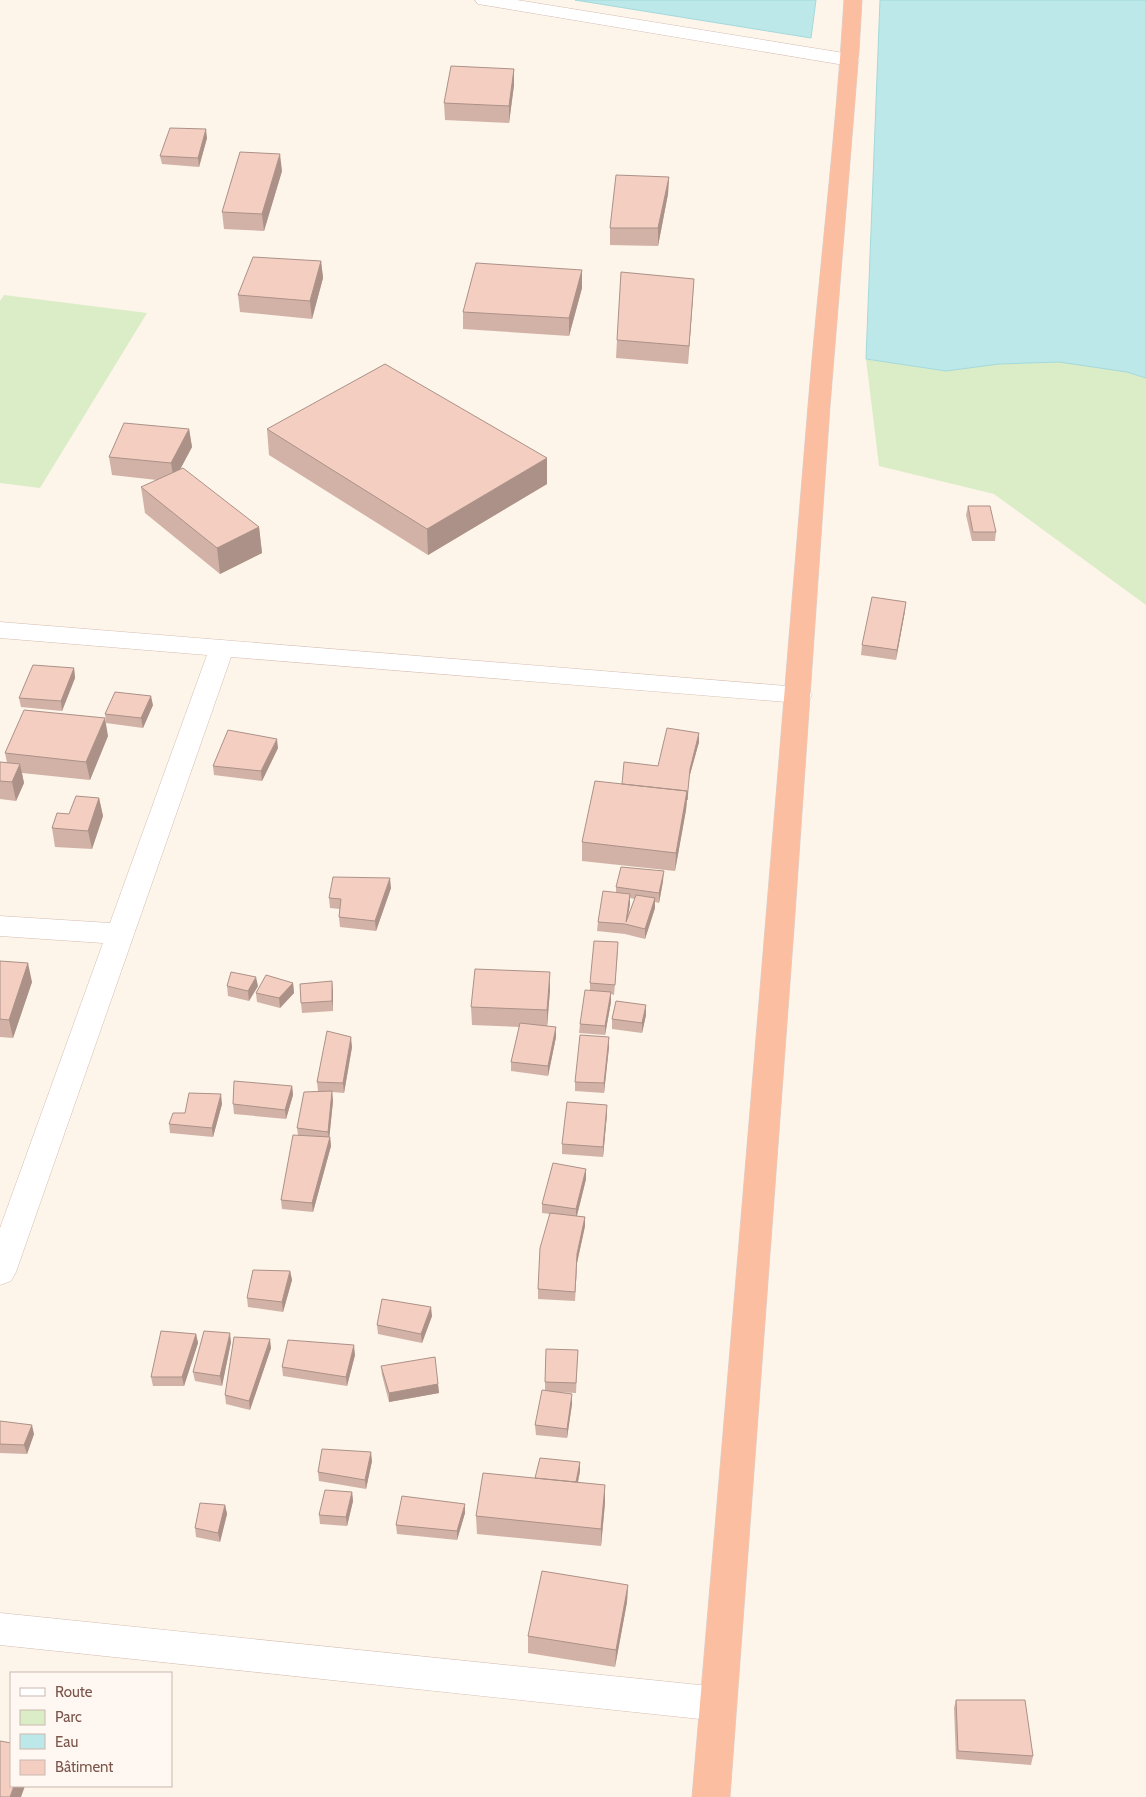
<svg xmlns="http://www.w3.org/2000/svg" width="1146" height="1797" font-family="Cabin,sans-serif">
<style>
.green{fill:#dbedc7}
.water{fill:#bde8e9;stroke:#a3d9db}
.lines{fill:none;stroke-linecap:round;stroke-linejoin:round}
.minor-casing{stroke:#d4bcb1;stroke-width:1}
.trunk-casing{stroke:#dad0cd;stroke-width:1}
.minor{fill:#fff;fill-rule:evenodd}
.trunk{fill:#fcbea0;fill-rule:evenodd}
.wall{fill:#d2b2a6;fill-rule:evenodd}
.shaded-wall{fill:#ab9187}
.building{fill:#f4cfc1;stroke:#ab9187}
</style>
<rect width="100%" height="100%" fill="#fdf4ea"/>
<path class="green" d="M 4,295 L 147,313 L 40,488 L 0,483 L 0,301 Z
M 866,359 L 946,371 L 999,364 L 1059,362 L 1127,372 L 1146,378 L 1146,605 L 994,494 L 879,466 Z"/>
<path class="water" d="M 575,0 L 816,0 L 811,38 Z
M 880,0 L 1146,0 L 1146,378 L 1127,372 L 1059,362 L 999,364 L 946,371 L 866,359 Z"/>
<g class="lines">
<g class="minor-casing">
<path id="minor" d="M 475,0 L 517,0 L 850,54 L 857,56 L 859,60 L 857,64 L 850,66 L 478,4 Z
M 0,622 L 799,687 L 808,689 L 812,695 L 808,701 L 799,703 L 231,657 L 16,1272 L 11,1281 L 0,1285 L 0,1228 L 103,943 L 0,936 L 0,916 L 110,923 L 207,655 L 0,638 Z
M 0,1613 L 719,1687 L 732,1692 L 737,1704 L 732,1716 L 719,1721 L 0,1645 Z"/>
</g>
<g class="trunk-casing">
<path id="trunk" d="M 844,0 L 862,0 L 859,51 L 830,406 L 794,928 L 730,1797 L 692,1797 C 732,1333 770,870 808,406 C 819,271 836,136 844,0 Z"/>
</g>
<use href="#minor" class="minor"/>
<use href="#trunk" class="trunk"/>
</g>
<path class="wall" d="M 514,69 L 514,85 L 509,123 L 445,120 L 444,103 Z
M 207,138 L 199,167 L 162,164 L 160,156 Z
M 282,171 L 264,231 L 224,229 L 222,212 Z
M 669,177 L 668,194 L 658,246 L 610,245 L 610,228 Z
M 321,261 L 323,278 L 312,319 L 240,312 L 238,295 Z
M 582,270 L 582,288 L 569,336 L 463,329 L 463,312 Z
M 693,296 L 688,364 L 616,358 L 617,340 Z
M 189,429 L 192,447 L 180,469 L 259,527 L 262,553 L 220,574 L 145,513 L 141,487 L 157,480 L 112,475 L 109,457 Z
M 267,429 L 547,484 L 428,555 L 269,455 Z
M 968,506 L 996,532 L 995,541 L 972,541 L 966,515 Z
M 905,611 L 896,660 L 861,655 L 862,645 Z
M 74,668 L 75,678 L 62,711 L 21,707 L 19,698 Z
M 153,705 L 143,728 L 106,723 L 105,714 Z
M 108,736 L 90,780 L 22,773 L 24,783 L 16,801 L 0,799 L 0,762 L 7,763 L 5,753 Z
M 699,742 L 689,778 L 686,810 L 675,871 L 582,861 L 582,842 L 622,784 L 658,766 Z
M 278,748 L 262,781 L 214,775 L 213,766 Z
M 99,798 L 103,816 L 92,849 L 55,847 L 52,828 L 69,814 Z
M 663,881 L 659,903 L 655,902 L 655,908 L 645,939 L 625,934 L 597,931 L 598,922 L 616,893 L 616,887 ZM 630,898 L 635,899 L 628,917 L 630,904 Z
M 391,888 L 376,931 L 340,927 L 339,917 L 340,909 L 330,908 L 329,898 Z
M 618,951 L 614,995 L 611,994 L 611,1002 L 605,1035 L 579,1033 L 580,1024 L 590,990 L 590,983 Z
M 0,961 L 32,982 L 13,1038 L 0,1037 Z
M 332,981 L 333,1011 L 302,1013 L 301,1003 Z
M 293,983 L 294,993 L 280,1008 L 257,1002 L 256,993 Z
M 227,986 L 258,986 L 249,1001 L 228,996 Z
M 550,990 L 547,1026 L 556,1037 L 548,1076 L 511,1071 L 511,1062 L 519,1027 L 472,1025 L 471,1007 Z
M 646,1015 L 642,1033 L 612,1029 L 612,1019 Z
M 609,1037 L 609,1047 L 604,1093 L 575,1091 L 575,1082 Z
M 352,1047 L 344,1093 L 332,1092 L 333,1101 L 329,1137 L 330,1137 L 331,1146 L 313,1212 L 282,1209 L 281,1200 L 298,1135 L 297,1128 L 318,1091 L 317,1082 Z
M 292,1086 L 293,1095 L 286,1119 L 234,1114 L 233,1104 Z
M 222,1104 L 213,1137 L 170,1133 L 169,1124 L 185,1113 Z
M 607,1114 L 603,1157 L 562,1154 L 562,1144 Z
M 586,1169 L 586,1179 L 577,1216 L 585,1217 L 585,1226 L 577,1263 L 575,1301 L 538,1299 L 538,1289 L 550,1214 L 542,1213 L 542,1204 Z
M 290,1271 L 292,1280 L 283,1312 L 248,1307 L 247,1298 Z
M 432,1316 L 422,1343 L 378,1334 L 377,1325 Z
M 196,1334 L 198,1343 L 184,1386 L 153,1386 L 151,1377 Z
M 231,1342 L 222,1386 L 195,1381 L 193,1372 Z
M 271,1348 L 250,1410 L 226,1404 L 225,1395 Z
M 578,1350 L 576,1393 L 551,1392 L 572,1404 L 567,1438 L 536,1435 L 535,1425 L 545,1391 L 545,1382 Z
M 355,1355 L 347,1386 L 283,1376 L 282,1367 Z
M 381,1366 L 438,1384 L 439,1393 L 389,1402 L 382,1375 Z
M 0,1421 L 34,1434 L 27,1454 L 0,1453 Z
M 372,1461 L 366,1489 L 319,1481 L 318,1472 Z
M 580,1462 L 580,1471 L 578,1483 L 605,1485 L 605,1503 L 601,1546 L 477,1534 L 476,1516 L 535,1478 Z
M 352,1492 L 353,1501 L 347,1526 L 320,1524 L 319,1515 Z
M 225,1505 L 227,1514 L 220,1542 L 196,1537 L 195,1528 Z
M 465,1513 L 457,1540 L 397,1534 L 396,1525 Z
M 628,1585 L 627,1602 L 615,1667 L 528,1653 L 528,1636 Z
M 956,1700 L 1033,1756 L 1031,1765 L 956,1759 L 954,1708 Z"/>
<path class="shaded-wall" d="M 514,69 L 514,85 L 509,123 L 509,106 Z
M 206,129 L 207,138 L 199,167 L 198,158 Z
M 280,154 L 282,171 L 264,231 L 262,214 Z
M 669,177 L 668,194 L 658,246 L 658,228 Z
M 321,261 L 323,278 L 312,319 L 310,301 Z
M 582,270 L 582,288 L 569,336 L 569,318 Z
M 694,279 L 693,296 L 688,364 L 689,346 Z
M 189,429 L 192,447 L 174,481 L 171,463 Z
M 547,458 L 547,484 L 428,555 L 427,529 Z
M 259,527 L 262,553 L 220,574 L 217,548 Z
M 906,602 L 905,611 L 896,660 L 897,650 Z
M 74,668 L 75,678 L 62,711 L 61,701 Z
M 151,696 L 153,705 L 143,728 L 141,718 Z
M 105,718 L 108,736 L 90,780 L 86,762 Z
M 699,733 L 699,742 L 689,778 L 686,810 L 675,871 L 676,853 L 690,769 Z
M 277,739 L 278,748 L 262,781 L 261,771 Z
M 20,764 L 24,783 L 16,801 L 12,782 Z
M 99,798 L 103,816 L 92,849 L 88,831 Z
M 664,871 L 663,881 L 659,903 L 659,893 Z
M 390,878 L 391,888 L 376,931 L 375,921 Z
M 630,894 L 630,904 L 626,925 L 626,922 Z
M 655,898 L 655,908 L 645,939 L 645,929 Z
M 28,963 L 32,982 L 13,1038 L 9,1020 Z
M 550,972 L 550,990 L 547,1028 L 547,1010 Z
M 256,977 L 258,986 L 249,1001 L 248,991 Z
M 332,981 L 333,991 L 333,1011 L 332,1001 Z
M 293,983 L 294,993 L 280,1008 L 279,998 Z
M 611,992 L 611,1002 L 605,1035 L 605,1026 Z
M 646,1005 L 646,1015 L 642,1033 L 642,1023 Z
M 556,1027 L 556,1037 L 548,1076 L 548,1066 Z
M 351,1037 L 352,1047 L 344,1093 L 343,1083 Z
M 609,1037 L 609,1047 L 604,1093 L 604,1083 Z
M 292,1086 L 293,1095 L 286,1119 L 285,1110 Z
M 332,1091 L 333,1101 L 329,1141 L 328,1132 Z
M 221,1094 L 222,1104 L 213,1137 L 212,1128 Z
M 607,1105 L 607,1114 L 603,1157 L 603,1147 Z
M 330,1137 L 331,1146 L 313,1212 L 312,1203 Z
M 586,1169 L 586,1179 L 576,1219 L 576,1209 Z
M 585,1217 L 585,1226 L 577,1263 L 575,1301 L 577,1254 Z
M 290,1271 L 292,1280 L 283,1312 L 282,1302 Z
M 431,1307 L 432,1316 L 422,1343 L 421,1334 Z
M 230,1333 L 231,1342 L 222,1386 L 220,1376 Z
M 196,1334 L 198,1343 L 184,1386 L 182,1377 Z
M 270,1339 L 271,1348 L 250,1410 L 249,1401 Z
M 354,1345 L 355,1355 L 347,1386 L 346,1377 Z
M 438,1384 L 439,1393 L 389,1402 L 389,1393 Z
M 572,1394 L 572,1404 L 567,1438 L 567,1429 Z
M 32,1425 L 34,1434 L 27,1454 L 24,1445 Z
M 371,1452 L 372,1461 L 366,1489 L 365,1480 Z
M 580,1462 L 580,1471 L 574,1500 L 574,1490 Z
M 605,1485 L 605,1503 L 601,1546 L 601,1529 Z
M 352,1492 L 353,1501 L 347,1526 L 346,1517 Z
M 465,1504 L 465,1513 L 457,1540 L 457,1531 Z
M 225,1505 L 227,1514 L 220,1542 L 218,1533 Z
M 628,1585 L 627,1602 L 615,1667 L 616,1650 Z
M 14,1786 L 25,1786 L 21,1797 L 10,1797 Z"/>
<path class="building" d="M 451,66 L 514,69 L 509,106 L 444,103 Z
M 170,128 L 206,129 L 198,158 L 160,156 Z
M 240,152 L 280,154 L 262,214 L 222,212 Z
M 616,175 L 669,177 L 658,228 L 610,228 Z
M 253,257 L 321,261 L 310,301 L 238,295 Z
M 476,263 L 582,270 L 569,318 L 463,312 Z
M 621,272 L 694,279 L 689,346 L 617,340 Z
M 385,364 L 547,458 L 427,529 L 267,429 Z
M 124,423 L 189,429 L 171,463 L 109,457 Z
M 183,468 L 259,527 L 217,548 L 141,487 Z
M 968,506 L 990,506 L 996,532 L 973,532 Z
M 872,597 L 906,602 L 897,650 L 862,645 Z
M 33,665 L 74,668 L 61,701 L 19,698 Z
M 115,692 L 151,696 L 141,718 L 105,714 Z
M 24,710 L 105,718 L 86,762 L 5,753 Z
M 667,728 L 699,733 L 690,769 L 687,800 L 687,791 L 622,784 L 624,762 L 658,766 Z
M 228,730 L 277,739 L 261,771 L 213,766 Z
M 0,762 L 20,764 L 12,782 L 0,781 Z
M 595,781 L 687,791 L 676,853 L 582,842 Z
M 76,796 L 99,798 L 88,831 L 52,828 L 57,813 L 69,814 Z
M 621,867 L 664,871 L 659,893 L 616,887 Z
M 333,877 L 390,878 L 375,921 L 339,917 L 341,899 L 329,898 Z
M 603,891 L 630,894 L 626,922 L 636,895 L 655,898 L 645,929 L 625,924 L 598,922 Z
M 594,941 L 618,942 L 615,985 L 590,983 Z
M 0,961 L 28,963 L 9,1020 L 0,1019 Z
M 475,969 L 550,972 L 547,1010 L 471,1007 Z
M 231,972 L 256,977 L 248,991 L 227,986 Z
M 266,975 L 293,983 L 279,998 L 256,993 Z
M 332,981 L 332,1001 L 301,1003 L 300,984 Z
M 585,990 L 611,992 L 605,1026 L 580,1024 Z
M 616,1001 L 646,1005 L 642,1023 L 612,1019 Z
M 520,1023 L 556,1027 L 548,1066 L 511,1062 Z
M 327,1031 L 351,1037 L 343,1083 L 317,1082 Z
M 580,1035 L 609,1037 L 604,1083 L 575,1082 Z
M 234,1081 L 292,1086 L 285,1110 L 233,1104 Z
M 332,1091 L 328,1132 L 297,1128 L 304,1092 Z
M 189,1093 L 221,1094 L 212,1128 L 169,1124 L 173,1113 L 185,1113 Z
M 567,1102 L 607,1105 L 603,1147 L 562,1144 Z
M 293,1135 L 330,1137 L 312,1203 L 281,1200 Z
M 553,1163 L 586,1169 L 576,1209 L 542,1204 Z
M 550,1213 L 585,1217 L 577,1254 L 575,1292 L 538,1289 L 540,1248 Z
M 253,1270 L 290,1271 L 282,1302 L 247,1298 Z
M 382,1299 L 431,1307 L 421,1334 L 377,1325 Z
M 161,1331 L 196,1334 L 182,1377 L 151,1377 Z
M 204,1331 L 230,1333 L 220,1376 L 193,1372 Z
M 234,1337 L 270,1339 L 249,1401 L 225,1395 Z
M 288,1340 L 354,1345 L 346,1377 L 282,1367 Z
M 546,1349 L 578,1350 L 576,1383 L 545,1382 Z
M 435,1357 L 438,1384 L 389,1393 L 381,1366 Z
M 542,1390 L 572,1394 L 567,1429 L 535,1425 Z
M 0,1421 L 32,1425 L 24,1445 L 0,1444 Z
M 322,1449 L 371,1452 L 365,1480 L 318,1472 Z
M 540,1458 L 580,1462 L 576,1482 L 535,1478 Z
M 483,1473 L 605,1485 L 601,1529 L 476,1516 Z
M 325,1490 L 352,1492 L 346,1517 L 319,1515 Z
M 402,1496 L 465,1504 L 457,1531 L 396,1525 Z
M 200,1503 L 225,1505 L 218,1533 L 195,1528 Z
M 542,1571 L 628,1585 L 616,1650 L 528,1636 Z
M 956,1700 L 1025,1700 L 1033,1756 L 958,1751 Z
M 0,1741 L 11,1743 L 11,1786 L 14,1786 L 10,1797 L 0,1797 Z"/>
<rect x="10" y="1672" width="162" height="115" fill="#fff8f2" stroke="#cab7af"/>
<rect x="20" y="1688" width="25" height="8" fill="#ffffff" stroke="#cab7af"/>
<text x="55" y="1697" font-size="15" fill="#7b564b">Route</text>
<rect x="20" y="1710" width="25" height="15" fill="#dbedc7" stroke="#cab7af"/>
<text x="55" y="1722" font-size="15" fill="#7b564b">Parc</text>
<rect x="20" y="1734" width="25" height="15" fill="#bde8e9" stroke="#cab7af"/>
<text x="55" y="1747" font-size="15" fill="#7b564b">Eau</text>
<rect x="20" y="1760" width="25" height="15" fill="#f4cfc1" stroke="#cab7af"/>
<text x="55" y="1772" font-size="15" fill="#7b564b">Bâtiment</text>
</svg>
